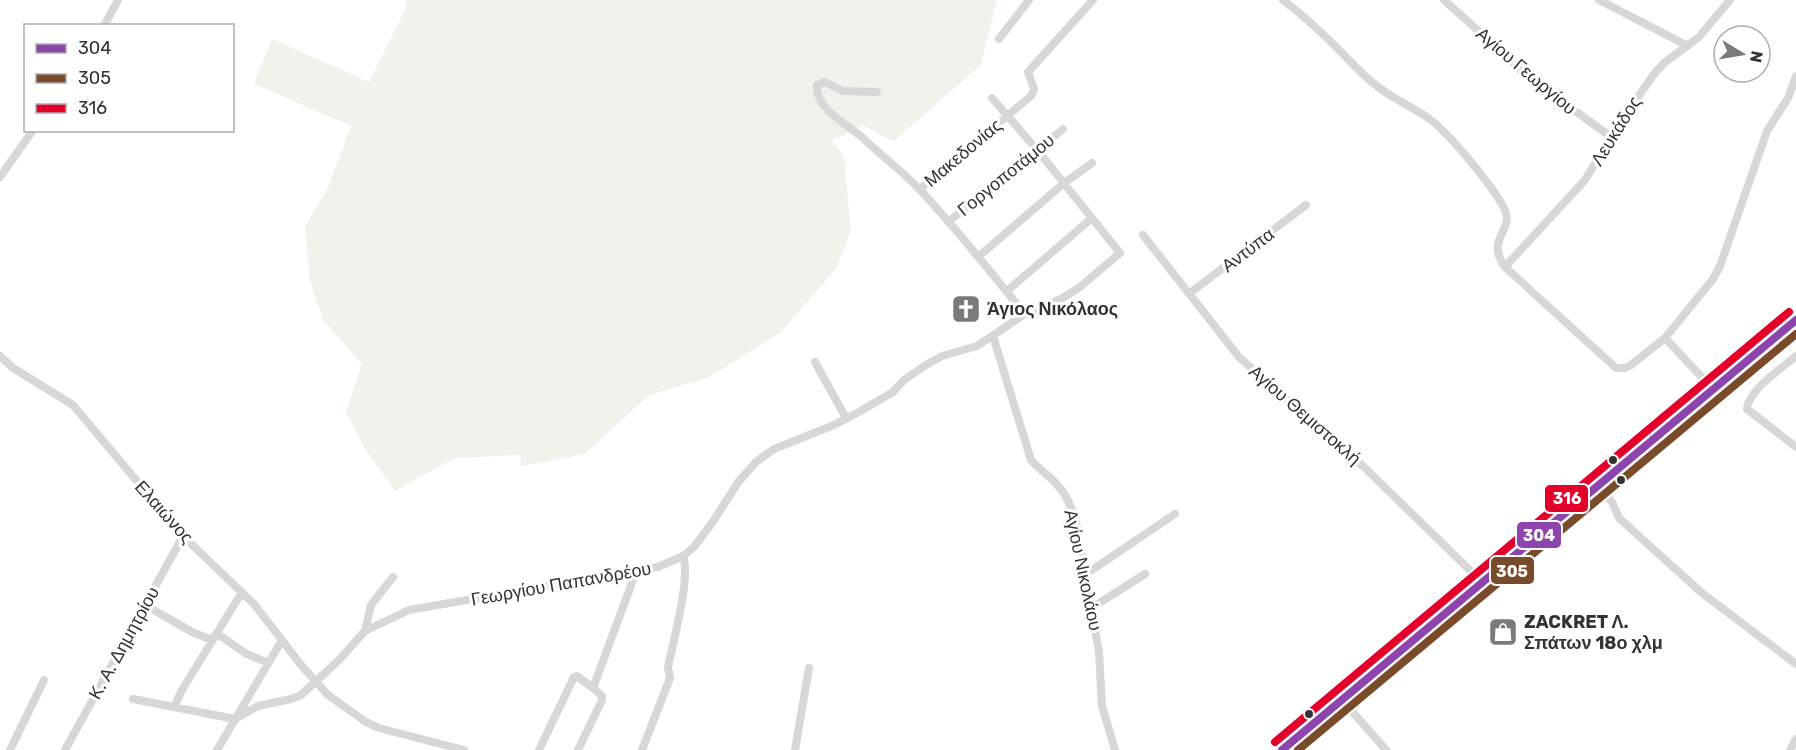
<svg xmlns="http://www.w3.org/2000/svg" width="1796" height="750" font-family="Rubik,sans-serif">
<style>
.green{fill:#f0f3ec}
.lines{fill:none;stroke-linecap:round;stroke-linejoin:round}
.minor{stroke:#d7d7d7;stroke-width:8}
.major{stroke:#cacaca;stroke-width:10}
.bus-1-casing{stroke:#fff;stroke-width:12}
.bus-2-casing{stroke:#fff;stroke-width:12}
.bus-3-casing{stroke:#fff;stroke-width:12}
.bus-1{stroke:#8e44ad;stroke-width:8}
.bus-2{stroke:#7a4b2a;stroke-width:8}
.bus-3{stroke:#e4002b;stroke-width:8}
.bus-dot{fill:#333;stroke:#fff;stroke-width:2}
.labels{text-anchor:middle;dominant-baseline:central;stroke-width:6;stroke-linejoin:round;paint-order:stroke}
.street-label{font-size:18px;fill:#333;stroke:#fff}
.poi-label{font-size:18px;font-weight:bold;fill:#333;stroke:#fff;text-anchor:start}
.line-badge{stroke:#fff;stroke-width:2}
.badge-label{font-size:16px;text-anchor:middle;font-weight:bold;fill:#fff}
</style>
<rect width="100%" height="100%" fill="#fff"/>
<path class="green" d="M 407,0 L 997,0 L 981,65 L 893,142 L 863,125 L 832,141 L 844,157 L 851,230 L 836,269 L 780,333 L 708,378 L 649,395 L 585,454 L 521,466 L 520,455 L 455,458 L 395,491 L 363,446 L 346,412 L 362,364 L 324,321 L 310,282 L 305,226 L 327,190 L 351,126 L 254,84 L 272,39 L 369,82 L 406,8 Z"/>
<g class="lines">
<path class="minor" d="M 1283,0 C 1300,13 1316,27 1331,42 C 1347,57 1362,76 1381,89 C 1397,101 1415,108 1431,120 C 1451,136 1492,185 1504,208 C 1516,230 1484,238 1505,267 L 1616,368 L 1625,368 L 1631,365 L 1665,338 L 1713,279 L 1720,266 L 1767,131 L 1788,98 L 1796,76
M 1444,0 L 1502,52 L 1522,72 L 1611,137
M 1599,0 L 1688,46
M 104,26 L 118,0
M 999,39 L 1029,0
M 877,92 L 843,91 L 825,82 L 817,85 C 815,109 847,124 863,138 C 881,156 904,172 921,191 C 958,230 991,273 1025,314
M 0,177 L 33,130
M 920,189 L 1031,96 L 1034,89 L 1028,72 L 1093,0
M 948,222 L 1063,129
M 1143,235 L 1239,357 L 1364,467 L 1482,582
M 978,257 L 1063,184 L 1092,163
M 1505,267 L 1585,180 L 1622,120 L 1654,74 L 1664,63 L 1699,37 L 1730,0
M 1007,291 L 1092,218
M 1190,293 L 1306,205
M 993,336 L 1031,460 C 1039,470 1051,476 1059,487 C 1068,497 1072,510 1076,522 L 1099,652 L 1102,706 L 1115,750
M 1665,338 L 1713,389
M 0,356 L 13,368 L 73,405 L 183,536 L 254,604 L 301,665 L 328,695 L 366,722 L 379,728 L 464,750
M 1796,356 C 1781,369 1749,389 1747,409 L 1796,447
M 815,362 L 846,418
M 1598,485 L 1612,502 L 1619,518 L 1641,538 L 1702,593 L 1796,664
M 1086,574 L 1175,514
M 145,605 L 192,632 L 212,640
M 1093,607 L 1145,574
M 365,631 L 371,605 L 393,577
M 215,635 L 222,637 L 245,653 L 268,663
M 133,699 L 235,719 L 258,706 L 291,699 L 301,695 L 338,661 L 365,631 L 409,610 L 658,567 L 683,556 L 694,547 L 712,523 L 739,481 L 756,462 L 774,449 L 834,425 L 857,413 L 893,392 L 904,380 L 926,365 L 942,356 L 977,346 L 1025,314 L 1061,299 L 1080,287 L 1120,253 L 1038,151 L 992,98
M 1342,700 L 1386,750
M 174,707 L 182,690 L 242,592
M 10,750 L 44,680
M 65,750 L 183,536
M 217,750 L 282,640
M 539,750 L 574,677 L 577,676 L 593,688
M 578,750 L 602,700 L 602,696 L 593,688 L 636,572
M 642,750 L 670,678 L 668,667 C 673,642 691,577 683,556
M 795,750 L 809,668
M 1790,750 L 1796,739"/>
<path class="major" d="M 1282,750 L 1796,320"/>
<g class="bus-1-casing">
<path id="bus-1" d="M 1282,750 L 1796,320"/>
</g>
<g class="bus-2-casing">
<path id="bus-2" d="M 1298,750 L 1796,334"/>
</g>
<g class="bus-3-casing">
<path id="bus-3" d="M 1275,742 L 1789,312"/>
</g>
<use href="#bus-1" class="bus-1"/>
<use href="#bus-2" class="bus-2"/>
<use href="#bus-3" class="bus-3"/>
</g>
<defs>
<g id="church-square" transform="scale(1.5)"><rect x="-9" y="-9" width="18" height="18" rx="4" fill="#7a7a7a" stroke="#fff"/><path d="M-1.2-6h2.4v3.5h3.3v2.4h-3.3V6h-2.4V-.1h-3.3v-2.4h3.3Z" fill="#fff"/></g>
<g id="shop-square" transform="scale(1.5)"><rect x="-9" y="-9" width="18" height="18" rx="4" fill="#7a7a7a" stroke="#fff"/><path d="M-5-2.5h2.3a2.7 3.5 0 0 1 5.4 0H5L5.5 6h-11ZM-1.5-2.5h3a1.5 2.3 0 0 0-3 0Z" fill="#fff"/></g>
</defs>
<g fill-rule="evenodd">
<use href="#church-square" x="966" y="309"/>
<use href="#shop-square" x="1503" y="632"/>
</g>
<g class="bus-dot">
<circle cx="1613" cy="460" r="5"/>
<circle cx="1621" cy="480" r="5"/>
<circle cx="1309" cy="714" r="5"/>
</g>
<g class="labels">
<g class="street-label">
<text transform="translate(1526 71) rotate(40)">Αγίου Γεωργίου</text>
<text transform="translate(1616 131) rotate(-58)">Λευκάδος</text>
<text transform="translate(963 153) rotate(-40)">Μακεδονίας</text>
<text transform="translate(1006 175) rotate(-39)">Γοργοποτάμου</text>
<text transform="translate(1248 250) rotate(-37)">Αντύπα</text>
<text transform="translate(1305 415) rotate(41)">Αγίου Θεμιστοκλή</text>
<text transform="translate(164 512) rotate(48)">Ελαιώνος</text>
<text transform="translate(1083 570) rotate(78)">Αγίου Νικολάου</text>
<text transform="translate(561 584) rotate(-10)">Γεωργίου Παπανδρέου</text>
<text transform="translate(124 643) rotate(-61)">Κ. Α. Δημητρίου</text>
</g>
<g class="poi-label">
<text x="987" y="309">Άγιος Νικόλαος</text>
<text x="1524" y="622">ZACKRET Λ.<tspan x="1524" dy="21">Σπάτων 18ο χλμ</tspan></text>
</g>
</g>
<g class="line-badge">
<rect x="1544" y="484" width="45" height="29" rx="6" fill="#e4002b"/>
<rect x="1516" y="521" width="46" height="28" rx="6" fill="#8e44ad"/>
<rect x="1490" y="556" width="45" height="29" rx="6" fill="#7a4b2a"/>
</g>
<g class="badge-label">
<text x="1567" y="504">316</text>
<text x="1539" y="541">304</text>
<text x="1512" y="577">305</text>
</g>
<rect x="24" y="24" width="210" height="108" fill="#ffffff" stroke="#adadad" stroke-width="1.5"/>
<rect x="36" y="44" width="30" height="9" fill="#8e44ad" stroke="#adadad" stroke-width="1.5"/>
<text x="78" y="54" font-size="18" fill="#333333">304</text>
<rect x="36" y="74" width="30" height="9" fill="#7a4b2a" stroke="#adadad" stroke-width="1.5"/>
<text x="78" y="84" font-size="18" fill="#333333">305</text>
<rect x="36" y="104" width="30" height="9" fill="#e4002b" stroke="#adadad" stroke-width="1.5"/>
<text x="78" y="114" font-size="18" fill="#333333">316</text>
<g transform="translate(1742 54) rotate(101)"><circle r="28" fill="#ffffff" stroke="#adadad" stroke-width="1.5"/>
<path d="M0-4.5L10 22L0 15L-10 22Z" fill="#7a7a7a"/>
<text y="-9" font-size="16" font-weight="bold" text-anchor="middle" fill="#333333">N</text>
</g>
</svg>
